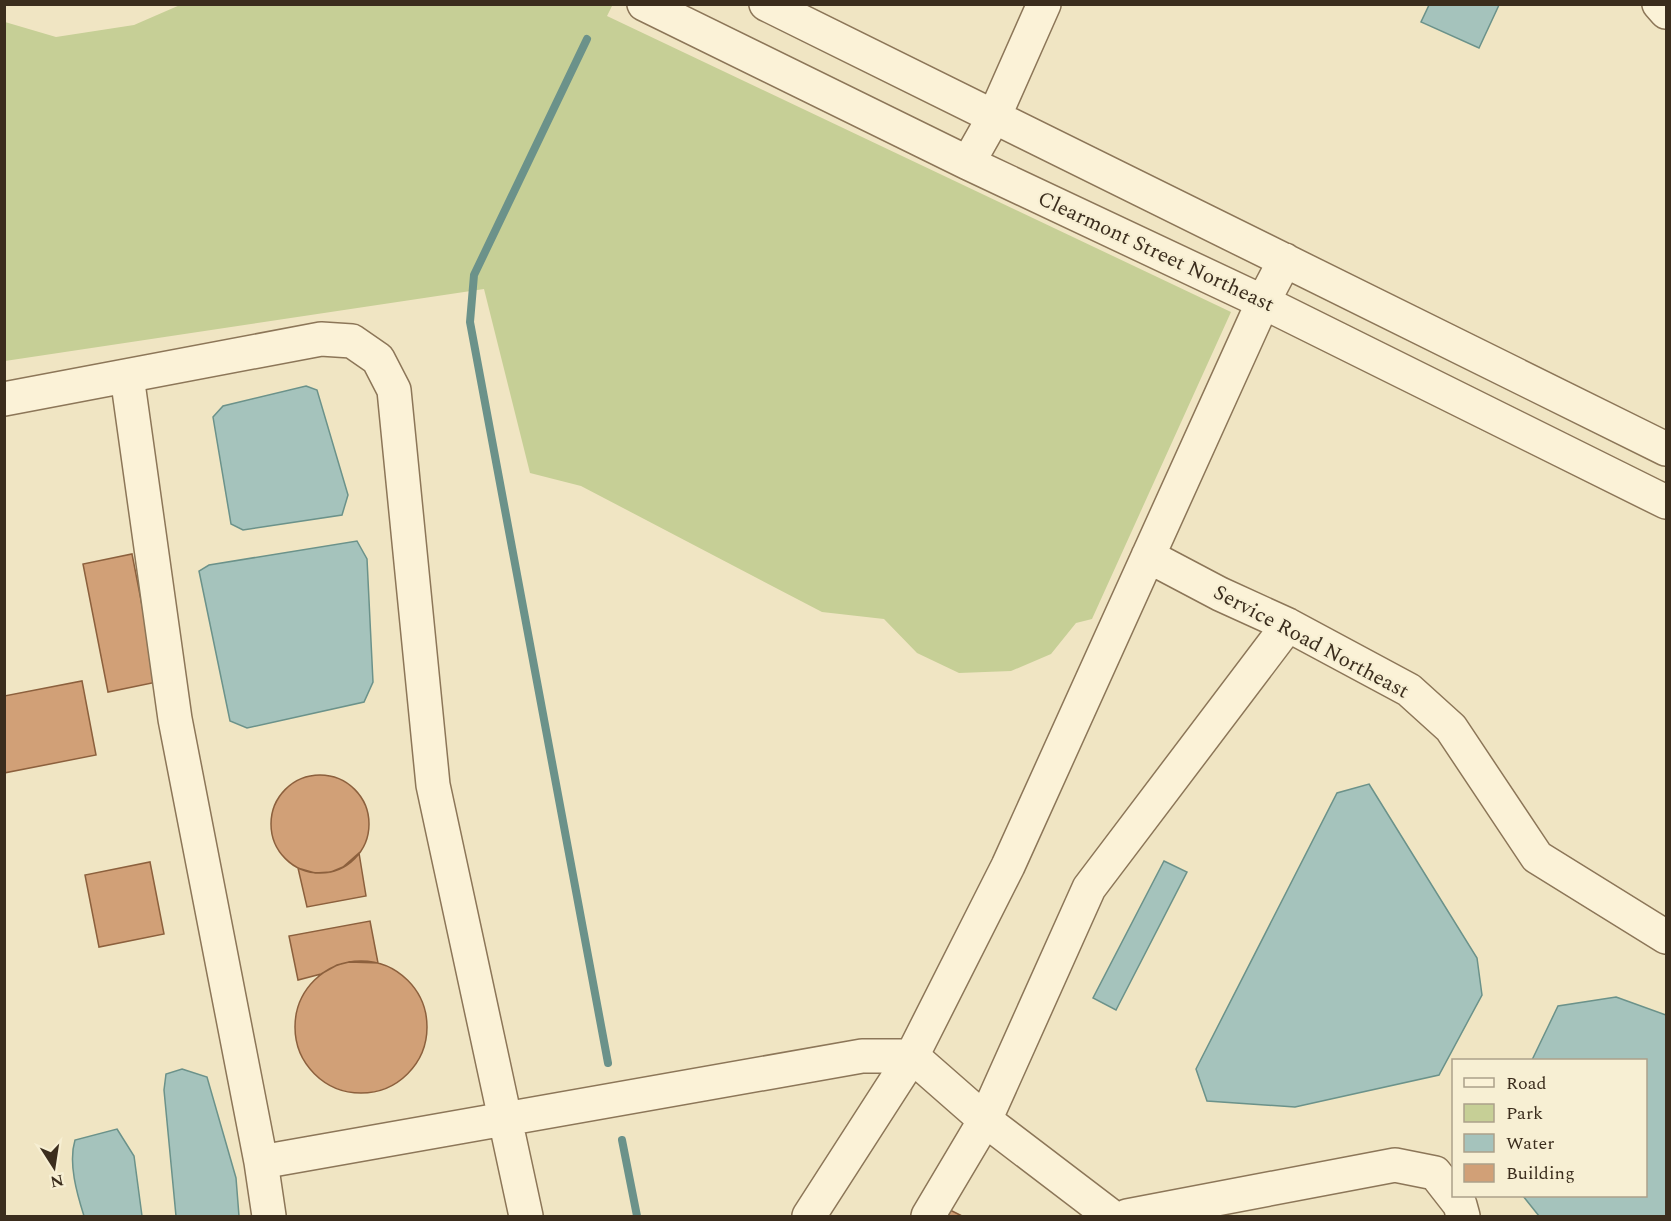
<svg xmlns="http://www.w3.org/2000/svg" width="1671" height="1221" font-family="Spectral,serif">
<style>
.green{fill:#c6cf96}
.water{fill:#a5c3bc;stroke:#6b928a;stroke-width:1.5}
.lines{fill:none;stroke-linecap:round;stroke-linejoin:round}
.stream{stroke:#6b928a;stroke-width:8}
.building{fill:#d1a077;stroke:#8c603d;stroke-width:1.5}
.minor-casing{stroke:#8c7658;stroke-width:36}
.minor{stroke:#fbf2d7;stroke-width:33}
.labels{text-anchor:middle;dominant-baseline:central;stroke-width:4.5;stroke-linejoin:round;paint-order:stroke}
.street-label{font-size:21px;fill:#3b2d1d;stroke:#f7efd3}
</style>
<rect width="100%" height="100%" fill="#f0e5c3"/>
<path class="green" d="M 180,5 L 609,5 L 612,6 L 607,16 L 1231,312 L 1092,619 L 1076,623 L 1051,654 L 1011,671 L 959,673 L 917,653 L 884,619 L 822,612 L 581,486 L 530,473 L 484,289 L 5,361 L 5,22 L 56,37 L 134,25 Z"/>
<path class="water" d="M 1429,5 L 1429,4 L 1499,5 L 1479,48 L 1421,22 Z
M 306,386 L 317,390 L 348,495 L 342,515 L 243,530 L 231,524 L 213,417 L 223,406 Z
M 357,541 L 367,559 L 373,682 L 364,702 L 247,728 L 230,721 L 199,571 L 209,565 Z
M 1369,784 L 1477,958 L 1482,995 L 1439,1075 L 1295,1107 L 1207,1101 L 1196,1069 L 1337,793 Z
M 1164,861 L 1187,872 L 1116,1010 L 1093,998 Z
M 1616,997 L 1666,1015 L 1666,1216 L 1539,1216 L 1523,1196 L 1646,1196 L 1646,1060 L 1532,1060 L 1558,1006 Z
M 182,1069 L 207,1077 L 236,1178 L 239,1216 L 176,1216 L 164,1090 L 166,1074 Z
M 117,1129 L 134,1156 L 142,1216 L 84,1216 C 77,1194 68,1163 75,1140 Z"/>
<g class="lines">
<path class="stream" d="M 587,39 L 474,275 L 470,322 L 608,1063
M 622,1140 L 637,1216"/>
</g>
<path class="building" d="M 132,554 L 157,682 L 108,692 L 83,564 Z
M 82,681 L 96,755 L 4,773 L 4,696 Z
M271 824a49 49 0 1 1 98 0a49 49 0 1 1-98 0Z
M 359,853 L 366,896 L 307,907 L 298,868 L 315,873 L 331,872 L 343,867 Z
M 150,862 L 164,934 L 99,947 L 85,875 Z
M 370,921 L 378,963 L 349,962 L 337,965 L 321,974 L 298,980 L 289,936 Z
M295 1027a66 66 0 1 1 132 0a66 66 0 1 1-132 0Z
M 950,1210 L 962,1216 L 946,1216 Z"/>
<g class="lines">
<g class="minor-casing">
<path id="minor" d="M 644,4 L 968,163 L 1263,302 L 1666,502
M 766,4 L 1666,449
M 1659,4 L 1666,12
M 968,163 L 994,117 L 1044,4
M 127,376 L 175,719 L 261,1162 L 269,1216
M 4,399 L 321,339 L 352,341 L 378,359 L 394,390 L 433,785 L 526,1216
M 1148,556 L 1220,594 L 1288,625 L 1409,690 L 1451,728 L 1537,857 L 1666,937
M 261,1162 L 862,1056 L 912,1056 L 985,1120 L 1111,1216
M 809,1216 L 912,1056 L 1008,866 L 1263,302 L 1285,260
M 928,1216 L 985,1120 L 1089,888 L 1288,625
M 1127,1216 L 1395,1165 L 1435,1173 L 1460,1205 L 1463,1216"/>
</g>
<use href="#minor" class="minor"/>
</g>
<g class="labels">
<g class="street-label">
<text transform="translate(1156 252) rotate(25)">Clearmont Street Northeast</text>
<text transform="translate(1311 642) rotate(28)">Service Road Northeast</text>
</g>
</g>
<rect width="1671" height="1221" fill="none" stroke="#3b2d1d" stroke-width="12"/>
<rect x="1452" y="1059" width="195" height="138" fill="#f7efd3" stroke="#aca18a" stroke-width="1.5"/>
<rect x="1464" y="1078" width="30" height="9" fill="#fbf2d7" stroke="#aca18a" stroke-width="1.5"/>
<text x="1506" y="1089" font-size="18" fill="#3b2d1d">Road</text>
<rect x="1464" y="1104" width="30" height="18" fill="#c6cf96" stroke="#aca18a" stroke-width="1.5"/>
<text x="1506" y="1119" font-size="18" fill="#3b2d1d">Park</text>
<rect x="1464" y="1134" width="30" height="18" fill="#a5c3bc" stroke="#aca18a" stroke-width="1.5"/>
<text x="1506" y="1149" font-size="18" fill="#3b2d1d">Water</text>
<rect x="1464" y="1164" width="30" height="18" fill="#d1a077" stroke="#aca18a" stroke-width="1.5"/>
<text x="1506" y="1179" font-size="18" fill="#3b2d1d">Building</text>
<g transform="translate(54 1167) rotate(168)" stroke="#f7efd3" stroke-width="4.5" paint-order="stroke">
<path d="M0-4.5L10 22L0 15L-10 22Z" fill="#3b2d1d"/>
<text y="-9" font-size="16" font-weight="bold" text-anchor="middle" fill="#3b2d1d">N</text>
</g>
</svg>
